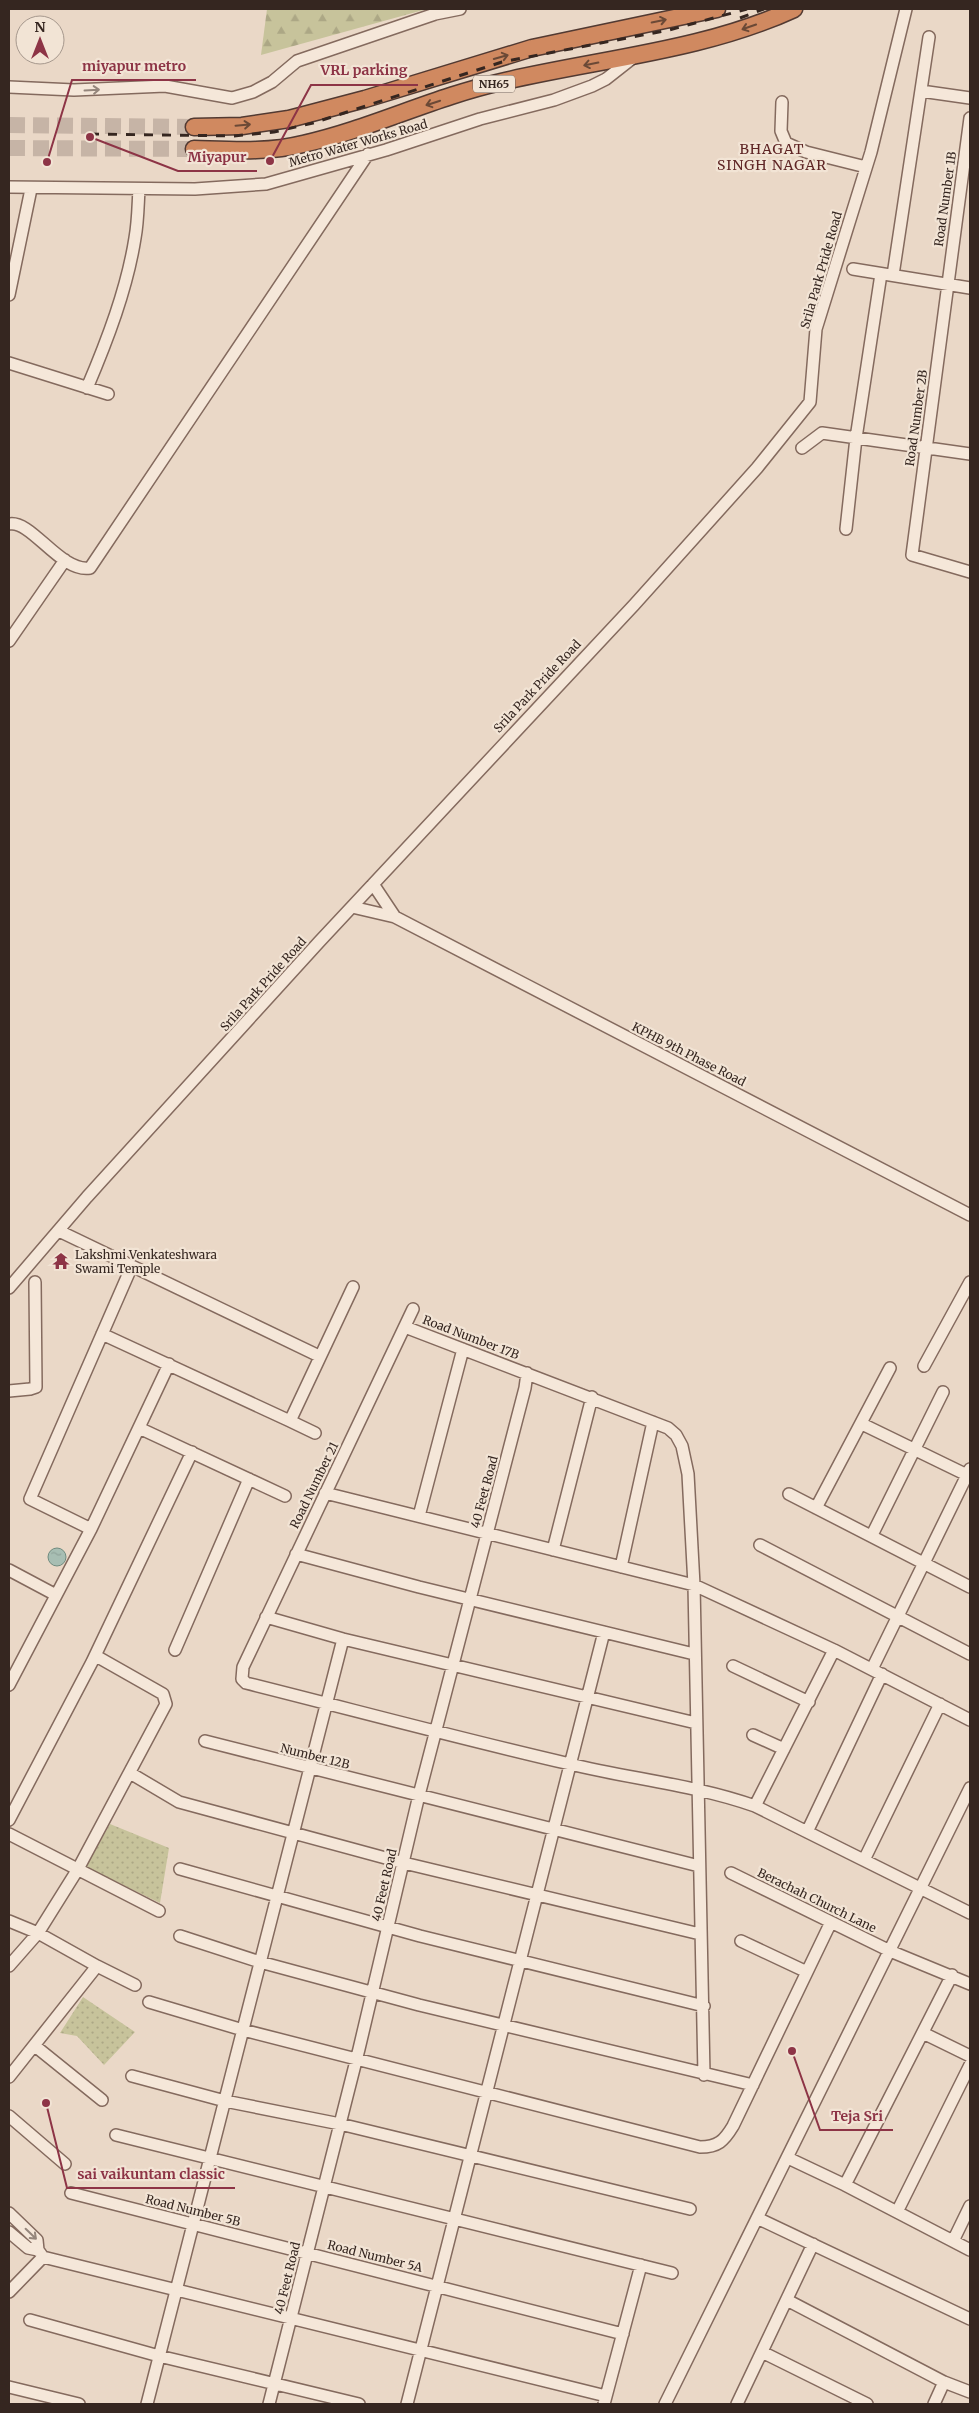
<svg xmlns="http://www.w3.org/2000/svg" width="979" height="2413" font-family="Merriweather,serif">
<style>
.grass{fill:url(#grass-dots)}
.forest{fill:url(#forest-firs)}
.water{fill:url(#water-ripples);stroke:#6f8b7f}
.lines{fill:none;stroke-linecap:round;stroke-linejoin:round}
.highway-tunnel{stroke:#c6b4a6;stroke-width:16;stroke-dasharray:16 8;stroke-linecap:butt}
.minor-casing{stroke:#846a5e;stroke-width:14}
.highway-casing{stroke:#523a32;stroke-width:19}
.minor{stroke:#f5e7d9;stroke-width:11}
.highway{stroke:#d08960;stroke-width:16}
.rail{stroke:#352620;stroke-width:3;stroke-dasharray:9 9;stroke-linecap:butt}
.oneway{stroke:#6b4936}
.oneway2{stroke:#95867c}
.labels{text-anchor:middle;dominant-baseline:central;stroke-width:4.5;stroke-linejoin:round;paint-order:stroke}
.shield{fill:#f2e4d5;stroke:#6e5f56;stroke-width:1}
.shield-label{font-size:11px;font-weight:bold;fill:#352620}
.street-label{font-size:12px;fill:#352620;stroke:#f2e4d5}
.poi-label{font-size:12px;fill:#352620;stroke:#f2e4d5;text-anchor:start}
.neighbourhood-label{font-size:14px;letter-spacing:1px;fill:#5e2424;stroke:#f2e4d5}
.leader{fill:none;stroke:#8d3446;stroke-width:2}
.callout-dot{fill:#8d3446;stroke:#f2e4d5;stroke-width:2}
.callout-label{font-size:14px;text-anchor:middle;font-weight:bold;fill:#8d3446;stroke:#f2e4d5;stroke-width:4.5;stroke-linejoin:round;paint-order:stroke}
</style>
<defs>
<pattern id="grass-dots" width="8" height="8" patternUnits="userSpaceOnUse" patternTransform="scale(1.25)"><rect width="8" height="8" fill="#c7c39b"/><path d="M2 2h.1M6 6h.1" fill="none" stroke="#aca785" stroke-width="1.8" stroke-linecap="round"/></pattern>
<pattern id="forest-firs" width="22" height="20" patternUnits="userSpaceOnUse" patternTransform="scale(1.25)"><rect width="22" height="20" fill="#c7c39b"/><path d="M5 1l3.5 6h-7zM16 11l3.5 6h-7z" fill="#aca785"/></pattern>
<pattern id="water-ripples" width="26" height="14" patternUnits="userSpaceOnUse" patternTransform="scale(1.25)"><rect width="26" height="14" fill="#a7beb3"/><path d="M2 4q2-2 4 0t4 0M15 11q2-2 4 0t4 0" fill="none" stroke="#90a39a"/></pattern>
</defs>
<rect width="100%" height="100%" fill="#ead8c7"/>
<path class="grass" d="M 110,1824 L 169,1848 L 160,1903 L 86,1867 Z
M 83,1997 L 135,2032 L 104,2065 L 77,2036 L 60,2033 Z"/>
<path class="forest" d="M 267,9 L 427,9 L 261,55 Z"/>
<path class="water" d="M48 1557a9 9 0 1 1 18 0a9 9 0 1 1-18 0Z"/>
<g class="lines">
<path class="highway-tunnel" d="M 9,125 L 194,127
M 9,148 L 194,149"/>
<g class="minor-casing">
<path id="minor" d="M 9,87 L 74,90 L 165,86 L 232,98 L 253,92 L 272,82 L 297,61 L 435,14 L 460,9
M 921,91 L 970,98
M 782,102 L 781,131 L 786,143 L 806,152 L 866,167
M 970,118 L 912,555 L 970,572
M 9,187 L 195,189 L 266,184 L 386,150 L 480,119 L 554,100 L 592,86 L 606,79 L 634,57
M 853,269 L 970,288
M 893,275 L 929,37
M 9,295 L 31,189
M 9,363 L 108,394
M 87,388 C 107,341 127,289 135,238 C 138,222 138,205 139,189
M 802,448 L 822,433 L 970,454
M 9,524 C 31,519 61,573 90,568 L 368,154
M 846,529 L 856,438 L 881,274
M 9,641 L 65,560
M 373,884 L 395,917
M 352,907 L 395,917 L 970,1215
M 59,1231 L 319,1356
M 9,1288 L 87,1197 L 319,942 L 634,605 L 757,468 L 810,402 L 816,329 L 871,152 L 906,9
M 413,1309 L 243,1667 L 242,1679 L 246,1683 C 354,1710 461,1739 570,1764 C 631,1779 696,1785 755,1806
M 405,1327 L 668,1428 L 676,1435 L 682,1446 L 688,1474 L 694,1585 L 704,2075
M 102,1334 L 290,1421 L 353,1287
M 924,1366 L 970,1282
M 9,1391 L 30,1389 L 36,1387 L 35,1282
M 290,1421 L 315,1433
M 862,1424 L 967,1475
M 139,1428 L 285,1496
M 325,1493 L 694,1585 L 834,1650 L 970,1720
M 789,1494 L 970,1587
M 816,1508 L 890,1368
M 419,1516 L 463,1349
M 91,1529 L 30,1499 L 131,1268
M 872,1535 L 943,1392
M 760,1545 L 970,1654
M 553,1550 L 592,1397
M 296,1554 L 419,1587 L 694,1654
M 621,1567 L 653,1422
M 9,1570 L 56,1595
M 266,1617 L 343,1639 L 696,1723
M 175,1650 L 249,1479
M 834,1650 L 755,1806 L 970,1913
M 733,1666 L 809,1702
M 872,1669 L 970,1469
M 9,1685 L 91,1529 L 169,1364
M 753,1735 L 784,1749
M 205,1741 L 699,1866
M 130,1773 L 179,1802 L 404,1863 L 700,1934
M 9,1820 L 92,1662 L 192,1452
M 807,1832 L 882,1674
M 9,1834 L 159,1911
M 864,1860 L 940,1704
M 180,1869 L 420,1936 L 704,2006
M 731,1873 L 890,1951 L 970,1984
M 9,1921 L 38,1933 L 97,1966 L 9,2077
M 180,1936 L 260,1962 L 419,2005 L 753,2085
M 741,1941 L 807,1972
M 9,1966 L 38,1933 L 78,1869 L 166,1704 L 163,1694 L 96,1656
M 97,1966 L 135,1985
M 149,2002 L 243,2030 L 700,2147 C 718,2147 724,2141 733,2126 L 831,1922
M 923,2033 L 970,2056
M 35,2046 L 102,2100
M 132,2076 L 225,2101 L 340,2124 L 690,2209
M 9,2116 L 65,2164
M 116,2135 L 672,2273
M 788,2158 L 845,2185 L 970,2250
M 845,2185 L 952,1975
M 71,2193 L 623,2334
M 897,2212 L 970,2065
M 9,2213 L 37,2240 L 38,2250 L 28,2248 L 9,2232
M 757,2218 L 970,2319
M 953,2241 L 970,2206
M 38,2250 L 43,2257 L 606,2396
M 9,2292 L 43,2257
M 787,2300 L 944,2382
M 30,2320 L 159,2356 L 359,2404
M 762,2352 L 867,2404
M 9,2387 L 79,2404
M 147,2404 L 343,1639
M 269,2404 L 359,2049 L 419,1795 L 525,1388 L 527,1373
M 407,2404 L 604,1632
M 604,2404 L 641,2265
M 665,2404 L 970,1788
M 737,2404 L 813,2244
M 934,2404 L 944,2382 L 970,2392"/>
</g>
<g class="highway-casing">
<path id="highway" d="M 194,127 L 242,126 L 289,119 L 365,99 L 532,48 L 717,9
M 194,149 C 230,150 267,153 303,144 C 370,129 434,97 501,82 C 598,59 703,51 794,9"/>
</g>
<use href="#minor" class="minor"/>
<use href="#highway" class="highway"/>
<path class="rail" d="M 740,18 L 764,9
M 90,134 L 234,136 L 274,132 L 313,123 L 502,62 L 669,30 L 747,9"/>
</g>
<defs><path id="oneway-shaft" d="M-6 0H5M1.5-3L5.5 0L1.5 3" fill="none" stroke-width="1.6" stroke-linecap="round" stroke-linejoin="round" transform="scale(1.25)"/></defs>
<g class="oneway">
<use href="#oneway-shaft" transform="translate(659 21) rotate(-12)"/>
<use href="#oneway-shaft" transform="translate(749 27) rotate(161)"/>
<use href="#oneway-shaft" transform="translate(501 57) rotate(-16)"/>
<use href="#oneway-shaft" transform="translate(591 64) rotate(169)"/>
<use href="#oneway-shaft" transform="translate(433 103) rotate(162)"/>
<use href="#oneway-shaft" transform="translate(243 125) rotate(-5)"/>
</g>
<g class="oneway2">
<use href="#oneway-shaft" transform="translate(92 90) rotate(-3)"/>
<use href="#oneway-shaft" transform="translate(31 2234) rotate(44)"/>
</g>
<defs>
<g id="temple-bare" transform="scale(1.35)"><path d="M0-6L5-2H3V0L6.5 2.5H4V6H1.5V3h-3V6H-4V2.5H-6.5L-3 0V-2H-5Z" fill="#8d3446" stroke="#f2e4d5" stroke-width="2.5" paint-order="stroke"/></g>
</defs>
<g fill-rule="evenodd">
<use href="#temple-bare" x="61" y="1261"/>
</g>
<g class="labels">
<rect class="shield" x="473" y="75.5" width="42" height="17" rx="4"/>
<g class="shield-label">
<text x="494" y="84">NH65</text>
</g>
<g class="street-label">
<text transform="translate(358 143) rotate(-16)">Metro Water Works Road</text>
<text transform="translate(945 199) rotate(-82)">Road Number 1B</text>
<text transform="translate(821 270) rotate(-74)">Srila Park Pride Road</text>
<text transform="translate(916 418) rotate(-82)">Road Number 2B</text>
<text transform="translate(537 686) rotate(-47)">Srila Park Pride Road</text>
<text transform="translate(263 984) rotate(-48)">Srila Park Pride Road</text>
<text transform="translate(689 1054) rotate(27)">KPHB 9th Phase Road</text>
<text transform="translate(471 1337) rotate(21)">Road Number 17B</text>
<text transform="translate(314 1485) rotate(-64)">Road Number 21</text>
<text transform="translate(484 1492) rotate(-75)">40 Feet Road</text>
<text transform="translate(315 1756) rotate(14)">Number 12B</text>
<text transform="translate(384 1885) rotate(-77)">40 Feet Road</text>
<text transform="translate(817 1900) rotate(26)">Berachah Church Lane</text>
<text transform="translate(193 2210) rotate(14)">Road Number 5B</text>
<text transform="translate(375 2256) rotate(14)">Road Number 5A</text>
<text transform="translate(287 2278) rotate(-76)">40 Feet Road</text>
</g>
<g class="poi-label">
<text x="75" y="1254">Lakshmi Venkateshwara<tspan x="75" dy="14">Swami Temple</tspan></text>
</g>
<g class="neighbourhood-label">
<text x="772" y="149">BHAGAT<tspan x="772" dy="16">SINGH NAGAR</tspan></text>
</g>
</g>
<path class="leader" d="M47 162L72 80H196M270 161L311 85H418M90 137L178 171H257M792 2051L820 2130H893M46 2103L67 2188H235"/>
<g class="callout-dot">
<circle cx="47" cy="162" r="5"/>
<circle cx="270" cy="161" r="5"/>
<circle cx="90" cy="137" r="5"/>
<circle cx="792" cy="2051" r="5"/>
<circle cx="46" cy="2103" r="5"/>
</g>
<g class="callout-label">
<text x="134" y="71">miyapur metro</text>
<text x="364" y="75">VRL parking</text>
<text x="217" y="162">Miyapur</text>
<text x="857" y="2121">Teja Sri</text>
<text x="151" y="2179">sai vaikuntam classic</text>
</g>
<rect width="979" height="2413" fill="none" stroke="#352620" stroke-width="20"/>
<g transform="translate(40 40)"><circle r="24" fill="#f2e4d5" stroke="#a6988d"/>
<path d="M0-4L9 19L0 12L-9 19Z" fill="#8d3446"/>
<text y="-8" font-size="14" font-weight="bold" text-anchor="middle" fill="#352620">N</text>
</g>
</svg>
